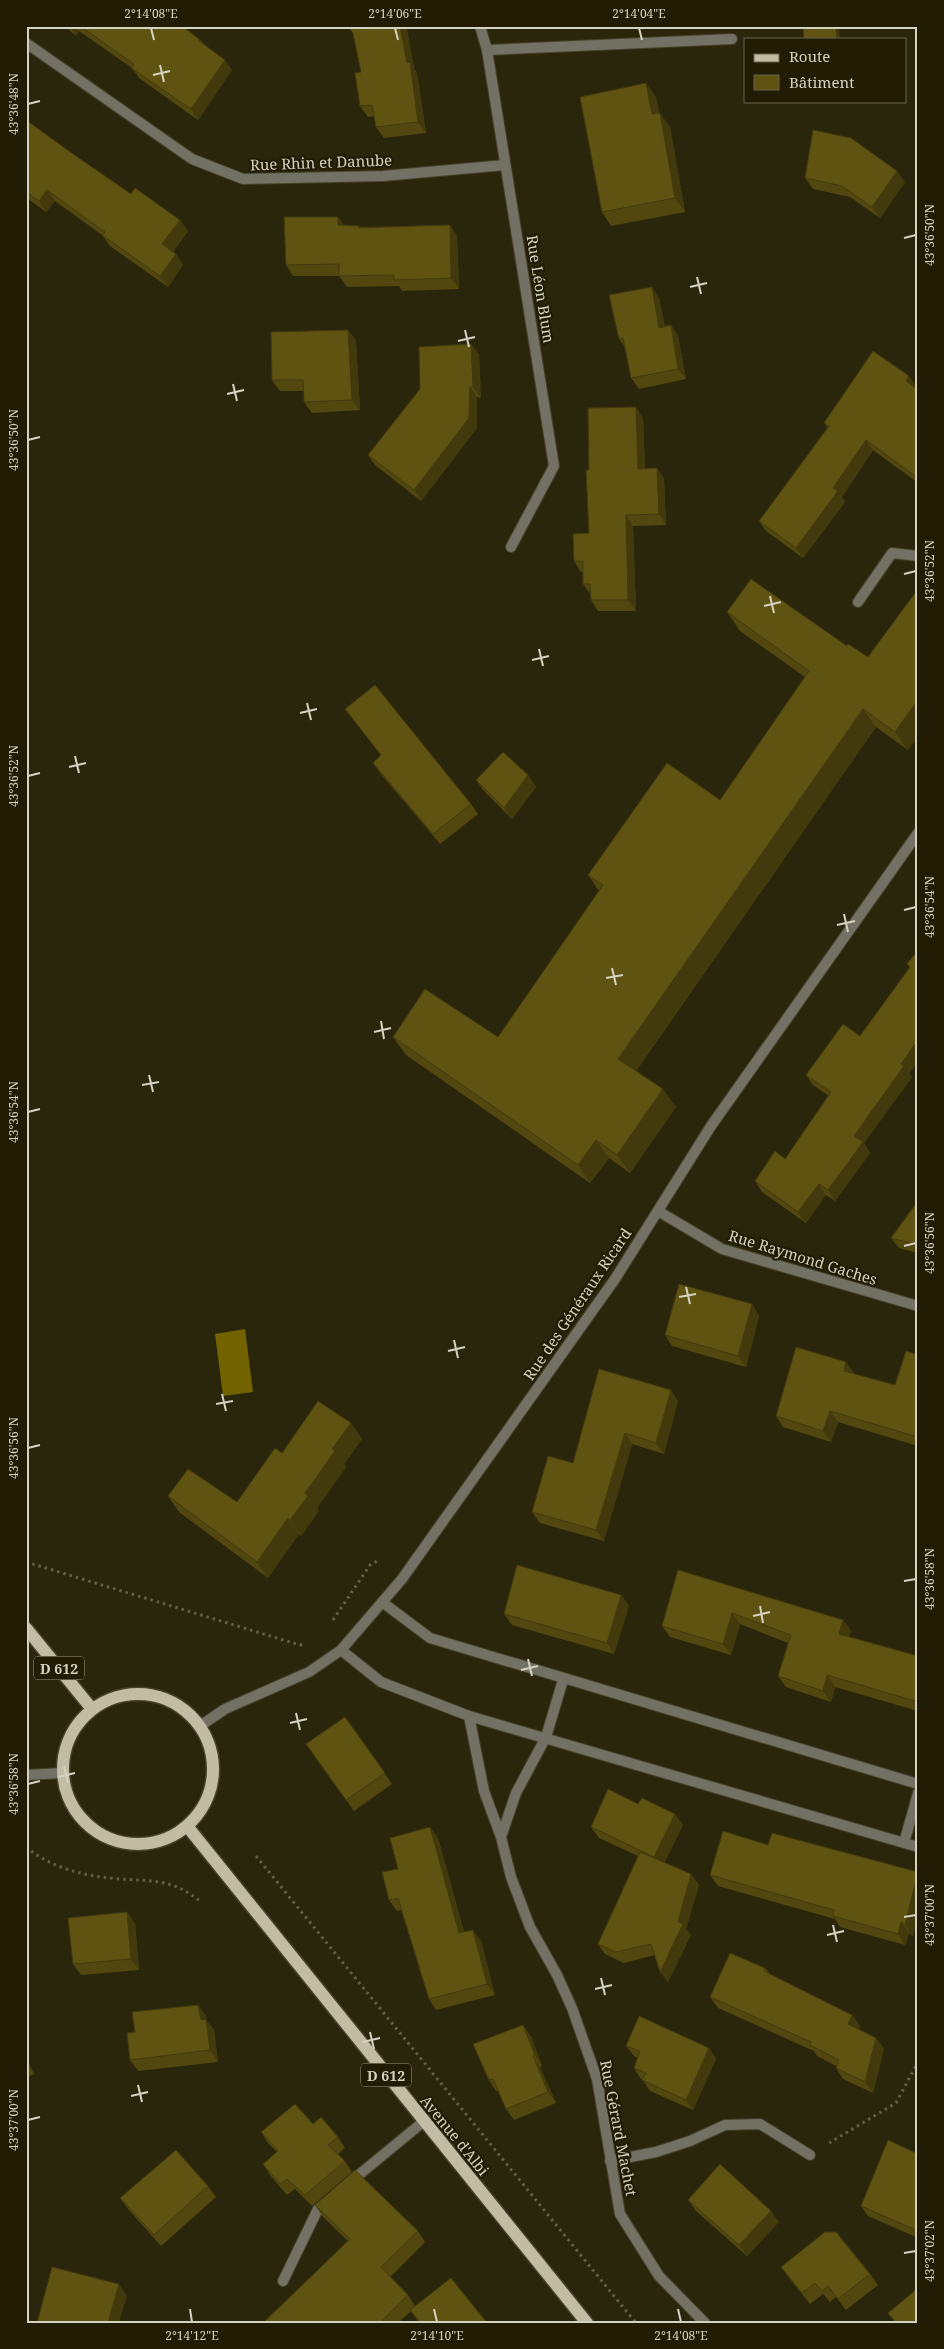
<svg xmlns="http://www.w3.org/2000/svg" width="944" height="2349" font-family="'Noto Serif',serif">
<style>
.water{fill:#726300}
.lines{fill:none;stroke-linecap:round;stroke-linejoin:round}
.service-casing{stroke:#454229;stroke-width:12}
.minor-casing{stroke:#454229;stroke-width:12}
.tertiary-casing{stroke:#454229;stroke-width:12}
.primary-casing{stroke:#454229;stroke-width:15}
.path{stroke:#635f48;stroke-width:3;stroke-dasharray:2.5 4;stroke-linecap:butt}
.service{stroke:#737064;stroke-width:10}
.minor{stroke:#737064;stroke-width:10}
.tertiary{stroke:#737064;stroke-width:10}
.primary{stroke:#c1bca3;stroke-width:12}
.wall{fill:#52470f}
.shaded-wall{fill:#423a0d}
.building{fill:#5f5312;stroke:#423a0d}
.ticks{fill:none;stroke:#d4d2c2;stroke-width:2}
.labels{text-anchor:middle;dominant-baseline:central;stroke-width:4.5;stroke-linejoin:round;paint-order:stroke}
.shield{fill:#211c03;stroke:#9e9b89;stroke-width:1}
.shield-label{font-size:14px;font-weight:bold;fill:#d4d2c2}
.street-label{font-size:15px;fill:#d4d2c2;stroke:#211c03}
.neatline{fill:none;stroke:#d4d2c2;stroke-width:2}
.ticks-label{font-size:12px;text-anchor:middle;fill:#d4d2c2}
</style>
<rect width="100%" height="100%" fill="#2a260c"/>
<path class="water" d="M 245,1329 L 253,1392 L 223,1396 L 215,1334 Z"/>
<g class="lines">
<g class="service-casing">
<path id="service" d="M 487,50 L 732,39"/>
</g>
<g class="minor-casing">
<path id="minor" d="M 480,26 L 487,50 L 554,466 L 511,547
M 26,43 L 192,159 L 243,179 L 383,176 L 505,165
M 858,602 L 892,553 L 918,556
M 658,1211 L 722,1249 L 918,1306
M 382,1602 L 430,1638 L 918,1784
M 341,1650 L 381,1682 L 469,1716 L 918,1847
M 469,1716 L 484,1791 L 501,1837 L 511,1877 L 530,1927 L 557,1975 L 572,2008 L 597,2079 L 620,2214 L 659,2276 L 705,2323
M 501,1837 L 516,1793 L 546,1737 L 563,1680
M 904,1843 L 918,1793
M 610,2161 L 656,2152 L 690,2141 L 725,2125 L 760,2124 L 810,2155
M 349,2183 L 423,2122
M 283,2281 L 318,2209 L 328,2201"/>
</g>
<g class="tertiary-casing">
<path id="tertiary" d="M 200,1726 L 225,1709 L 309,1672 L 341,1650 L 402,1579 L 615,1279 L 711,1126 L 918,833
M 26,1775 L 62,1773"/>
</g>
<g class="primary-casing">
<path id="primary" d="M 26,1628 L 92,1709
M63 1769a75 75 0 1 1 150 0a75 75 0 1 1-150 0Z
M 187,1826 L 587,2323"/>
</g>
<path class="path" d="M 26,1562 L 300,1645 L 305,1644
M 333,1620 L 370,1565 L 377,1561
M 26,1847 C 53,1869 85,1876 119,1879 C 152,1881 174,1879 201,1902
M 256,1856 L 636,2323
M 829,2143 L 896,2103 L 918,2062"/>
<use href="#service" class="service"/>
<use href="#minor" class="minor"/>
<use href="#tertiary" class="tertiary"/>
<use href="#primary" class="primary"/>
</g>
<path class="wall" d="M 65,26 L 182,26 L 199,39 L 204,44 L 232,70 L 198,120 L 139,78 L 132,68 L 79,31 L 76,36 Z
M 348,26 L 404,26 L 407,30 L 414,69 L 417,73 L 426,133 L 384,138 L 376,127 L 374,116 L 368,117 L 360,106 L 361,72 L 353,34 Z
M 656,97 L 659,113 L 670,127 L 685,212 L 611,226 L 602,212 Z
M 26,120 L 73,154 L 131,194 L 188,231 L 173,252 L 176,254 L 183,265 L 168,287 L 110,246 L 102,235 L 55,201 L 46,212 L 26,197 Z
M 805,178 L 905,182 L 880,218 L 850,197 L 813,189 Z
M 338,217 L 344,225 L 360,227 L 450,225 L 457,236 L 459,289 L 402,291 L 399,286 L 347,287 L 339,276 L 293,276 L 286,265 Z
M 659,298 L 665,327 L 671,325 L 678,336 L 686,379 L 639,389 L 631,378 L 626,348 L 619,339 Z
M 348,330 L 356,341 L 360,410 L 312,413 L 304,402 L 304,391 L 280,391 L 272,380 Z
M 471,344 L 479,355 L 481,398 L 477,397 L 477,428 L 421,501 L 375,465 L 368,455 L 420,389 Z
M 917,387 L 916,388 L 918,390 L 918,483 L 873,450 L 842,497 L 845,502 L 803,558 L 766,531 L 759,521 L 828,428 L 824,423 Z
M 643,418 L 645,469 L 657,468 L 664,479 L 666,525 L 633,526 L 636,611 L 598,611 L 591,600 L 591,595 L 583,584 L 583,572 L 581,572 L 574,561 L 589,533 L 589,470 Z
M 727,612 L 847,646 L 908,750 L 876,727 L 636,1071 L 676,1107 L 630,1173 L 609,1158 L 590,1183 L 406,1055 L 393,1037 L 498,1037 L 599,891 L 588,875 L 720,800 L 805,677 L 740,631 Z
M 345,709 L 471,804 L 478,814 L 440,844 L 380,773 L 373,763 L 381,755 Z
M 528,775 L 536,787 L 512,819 L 484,791 L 476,780 Z
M 918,950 L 909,1074 L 912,1077 L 864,1143 L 870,1153 L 835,1201 L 826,1195 L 806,1223 L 762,1192 L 755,1181 L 785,1159 L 829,1096 L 813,1085 L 806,1075 L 860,1036 L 910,968 L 907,964 Z
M 918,1201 L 918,1253 L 899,1248 L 891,1238 Z
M 752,1304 L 759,1316 L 746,1367 L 672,1346 L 665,1335 Z
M 918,1355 L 918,1446 L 838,1422 L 831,1442 L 783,1427 L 776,1416 L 846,1362 L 854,1374 L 895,1385 Z
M 678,1401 L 664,1454 L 632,1444 L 604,1541 L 540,1523 L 532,1512 L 573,1463 Z
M 351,1423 L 362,1439 L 344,1464 L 346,1467 L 317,1508 L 319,1511 L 301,1536 L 299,1534 L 268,1578 L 179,1512 L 168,1496 L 237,1502 Z
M 678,1570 L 843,1620 L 851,1631 L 849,1637 L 918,1656 L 918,1711 L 835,1687 L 831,1702 L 786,1687 L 778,1676 L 788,1643 L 740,1624 L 731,1655 L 670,1637 L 662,1626 Z
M 621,1595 L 629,1606 L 614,1654 L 512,1625 L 504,1614 Z
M 345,1717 L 392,1784 L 354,1811 L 306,1744 Z
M 638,1804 L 675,1814 L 683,1825 L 664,1863 L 691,1874 L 699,1885 L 686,1929 L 691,1935 L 668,1982 L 660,1972 L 655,1955 L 624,1963 L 605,1954 L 598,1944 L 638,1856 L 599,1838 L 591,1827 Z
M 438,1838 L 464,1932 L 481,1941 L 495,1995 L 436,2010 L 429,1999 L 401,1910 L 397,1911 L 389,1900 L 398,1869 Z
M 768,1845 L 918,1872 L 913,1936 L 909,1933 L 905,1945 L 840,1927 L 835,1919 L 718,1886 L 710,1875 Z
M 127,1912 L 135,1924 L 139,1970 L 81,1975 L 73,1964 Z
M 765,1968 L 770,1974 L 852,2015 L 860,2026 L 859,2029 L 876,2038 L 884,2049 L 873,2093 L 843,2079 L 836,2068 L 836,2066 L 817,2056 L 814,2051 L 718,2008 L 710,1997 Z
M 206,2016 L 206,2020 L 214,2030 L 218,2062 L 138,2071 L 130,2060 L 135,2032 Z
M 531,2036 L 542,2066 L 540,2067 L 556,2103 L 514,2120 L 506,2109 L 498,2091 L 496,2091 L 489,2080 Z
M 626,2046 L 709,2048 L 716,2059 L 693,2110 L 650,2091 L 642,2079 L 641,2079 L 634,2068 L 638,2058 L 634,2056 Z
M 26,2057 L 34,2074 L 26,2078 Z
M 261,2132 L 338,2137 L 345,2148 L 338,2154 L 345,2161 L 352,2172 L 312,2206 L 295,2189 L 287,2195 L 270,2175 L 263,2164 L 277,2152 L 268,2143 Z
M 918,2154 L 918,2238 L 868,2216 L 861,2206 Z
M 208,2186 L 216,2197 L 161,2246 L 128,2209 L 120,2198 Z
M 688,2200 L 779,2222 L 747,2256 L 696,2211 Z
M 315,2205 L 418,2231 L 425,2242 L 390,2277 L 408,2295 L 415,2306 L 412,2309 L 487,2323 L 419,2323 L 411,2311 L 398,2323 L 263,2323 L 348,2241 L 322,2216 Z
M 781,2267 L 870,2274 L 878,2285 L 846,2310 L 836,2297 L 830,2302 L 823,2294 L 810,2304 L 789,2278 Z"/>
<path class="shaded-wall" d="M 70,26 L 76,26 L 79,31 L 76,36 Z
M 400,26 L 404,26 L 407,30 L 414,69 L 417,73 L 426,133 L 418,122 Z
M 836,26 L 839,26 L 840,39 L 837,39 Z
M 225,60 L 232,70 L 198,120 L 191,109 Z
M 646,83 L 656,97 L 662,128 L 652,114 Z
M 660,113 L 670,127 L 685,212 L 675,198 Z
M 897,171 L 905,182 L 880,218 L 872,207 Z
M 47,190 L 55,201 L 46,212 L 39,201 Z
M 338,217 L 346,228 L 338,225 Z
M 180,220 L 188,231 L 170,255 L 162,244 Z
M 450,225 L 457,236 L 459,289 L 451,278 Z
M 176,254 L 183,265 L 168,287 L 160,276 Z
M 652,287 L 659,298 L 667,338 L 659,328 Z
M 671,325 L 678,336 L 686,379 L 678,369 Z
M 348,330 L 356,341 L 360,410 L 352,400 Z
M 471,344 L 479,355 L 481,398 L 473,387 Z
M 909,376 L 917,387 L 913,392 L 906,381 Z
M 470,387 L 477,397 L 477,428 L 421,501 L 414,490 Z
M 636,407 L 643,418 L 645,479 L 638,469 Z
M 866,440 L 873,450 L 842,497 L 845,502 L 803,558 L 796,548 L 833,488 Z
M 657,468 L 664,479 L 666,525 L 659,514 Z
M 626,515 L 633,526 L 636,611 L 628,600 Z
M 918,700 L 918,737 L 908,750 L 895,732 Z
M 863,709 L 876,727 L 631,1077 L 618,1059 Z
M 528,775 L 536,787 L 512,819 L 504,808 Z
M 918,1040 L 918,1061 L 909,1074 L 912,1077 L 864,1143 L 870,1153 L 835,1201 L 828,1190 L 854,1136 L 901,1064 Z
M 663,1089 L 676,1107 L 630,1173 L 617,1155 Z
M 596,1140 L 609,1158 L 590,1183 L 578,1165 Z
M 819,1184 L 826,1195 L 806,1223 L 798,1212 Z
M 752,1304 L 759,1316 L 746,1367 L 738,1356 Z
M 846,1362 L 854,1373 L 851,1382 L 844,1371 Z
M 671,1390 L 678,1401 L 664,1454 L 656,1443 Z
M 830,1411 L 838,1422 L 831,1442 L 823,1431 Z
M 351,1423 L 362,1439 L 344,1464 L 346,1467 L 317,1508 L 319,1511 L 301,1536 L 290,1520 L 305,1493 L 332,1449 Z
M 625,1433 L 632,1444 L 604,1541 L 596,1530 Z
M 288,1518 L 299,1534 L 268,1578 L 257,1562 Z
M 621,1595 L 629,1606 L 614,1654 L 607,1643 Z
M 732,1613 L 740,1624 L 731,1655 L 723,1644 Z
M 843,1620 L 851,1631 L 847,1645 L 839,1634 Z
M 827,1675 L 835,1687 L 831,1702 L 823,1691 Z
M 675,1814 L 683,1825 L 662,1868 L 654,1857 Z
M 430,1827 L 438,1838 L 467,1945 L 459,1933 Z
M 691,1874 L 699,1885 L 686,1929 L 691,1935 L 668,1982 L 660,1972 L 678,1922 Z
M 918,1875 L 918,1916 L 913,1936 L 905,1925 Z
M 127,1912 L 135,1924 L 139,1970 L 131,1959 Z
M 901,1922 L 909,1933 L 905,1945 L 898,1934 Z
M 473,1930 L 481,1941 L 495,1995 L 487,1984 Z
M 198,2005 L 206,2016 L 206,2020 L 214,2030 L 218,2062 L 210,2050 L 201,2020 Z
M 852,2015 L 860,2026 L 856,2035 L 848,2024 Z
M 523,2025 L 531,2036 L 542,2066 L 535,2055 Z
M 876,2038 L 884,2049 L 873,2093 L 865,2082 Z
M 709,2048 L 716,2059 L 693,2110 L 686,2100 Z
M 533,2056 L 540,2067 L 556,2103 L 548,2092 Z
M 26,2057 L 34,2074 L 26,2063 Z
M 771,2211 L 779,2222 L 747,2256 L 739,2245 Z
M 119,2284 L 127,2296 L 119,2323 L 108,2323 Z"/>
<path class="building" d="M 80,26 L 182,26 L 199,39 L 198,40 L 225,60 L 191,109 L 131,68 L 134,64 Z
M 348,26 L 400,26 L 407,63 L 410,62 L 418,122 L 376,127 L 372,105 L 360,106 L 355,73 L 361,72 L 353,33 Z
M 803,26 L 836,26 L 837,39 L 804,39 Z
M 646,83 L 652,114 L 660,113 L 675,198 L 602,212 L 580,97 Z
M 26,120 L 73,154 L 131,194 L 135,188 L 180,220 L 162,244 L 176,254 L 160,276 L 102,235 L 105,232 L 47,190 L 39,201 L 26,192 Z
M 813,130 L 851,138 L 897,171 L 872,207 L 842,186 L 805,178 Z
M 284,217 L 338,217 L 338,225 L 359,226 L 359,228 L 450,225 L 451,278 L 394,280 L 394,275 L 339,276 L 339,264 L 286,265 Z
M 652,287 L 659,328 L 671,325 L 678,369 L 631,378 L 623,338 L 619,339 L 609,295 Z
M 348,330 L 352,400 L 304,402 L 303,380 L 272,380 L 271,332 Z
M 471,344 L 473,387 L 470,387 L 469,418 L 414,490 L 368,455 L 420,389 L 419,347 Z
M 873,351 L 909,376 L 906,381 L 918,390 L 918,478 L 866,440 L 833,488 L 838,491 L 796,548 L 759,521 L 829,426 L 824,423 Z
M 636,407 L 638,469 L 657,468 L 659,514 L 626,515 L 628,600 L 591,600 L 590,584 L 583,584 L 583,561 L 574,561 L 573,534 L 589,533 L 586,470 L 589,470 L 588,408 Z
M 751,579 L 847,646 L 848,644 L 868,657 L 918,589 L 918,700 L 895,732 L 863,709 L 618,1059 L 663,1089 L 617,1155 L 596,1140 L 578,1165 L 393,1037 L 425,989 L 498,1037 L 603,885 L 588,875 L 667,763 L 720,800 L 809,671 L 727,612 Z
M 375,685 L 471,804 L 433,834 L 373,763 L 381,755 L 345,709 Z
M 503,752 L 528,775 L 504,808 L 476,780 Z
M 918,950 L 918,1040 L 901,1064 L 904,1066 L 854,1136 L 863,1142 L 828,1190 L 819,1184 L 798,1212 L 755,1181 L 775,1151 L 785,1159 L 831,1092 L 806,1075 L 843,1024 L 860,1036 L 910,967 L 907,964 Z
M 918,1201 L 918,1245 L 891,1238 Z
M 679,1284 L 752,1304 L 738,1356 L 665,1335 Z
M 796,1347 L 846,1362 L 844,1371 L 895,1385 L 906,1351 L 918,1355 L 918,1437 L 830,1411 L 823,1431 L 776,1416 Z
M 599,1369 L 671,1390 L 656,1443 L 625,1433 L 596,1530 L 532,1512 L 548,1456 L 573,1463 Z
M 318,1401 L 351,1423 L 332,1449 L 335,1451 L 305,1493 L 308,1496 L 290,1520 L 288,1518 L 257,1562 L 168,1496 L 188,1469 L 237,1502 L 275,1448 L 282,1453 Z
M 517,1565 L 621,1595 L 607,1643 L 504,1614 Z
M 678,1570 L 843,1620 L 839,1634 L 918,1656 L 918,1702 L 827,1675 L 823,1691 L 778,1676 L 791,1635 L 732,1613 L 723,1644 L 662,1626 Z
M 345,1717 L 385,1773 L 346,1800 L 306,1744 Z
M 608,1789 L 638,1804 L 642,1798 L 675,1814 L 654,1857 L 591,1827 Z
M 430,1827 L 459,1933 L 473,1930 L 487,1984 L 429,1999 L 398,1898 L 389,1900 L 382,1872 L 398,1869 L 390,1838 Z
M 723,1831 L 768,1845 L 772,1833 L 918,1872 L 905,1925 L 901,1922 L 898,1934 L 833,1916 L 834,1910 L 710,1875 Z
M 640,1852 L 691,1874 L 678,1922 L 683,1924 L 660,1972 L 651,1944 L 616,1952 L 598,1944 Z
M 127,1912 L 131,1959 L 73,1964 L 68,1918 Z
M 730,1953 L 765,1968 L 764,1971 L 852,2015 L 848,2024 L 876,2038 L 865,2082 L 836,2068 L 839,2060 L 810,2045 L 811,2042 L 710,1997 Z
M 198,2005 L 201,2020 L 206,2019 L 210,2050 L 130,2060 L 127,2033 L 135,2032 L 132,2012 Z
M 639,2016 L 709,2048 L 686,2100 L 642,2080 L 646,2073 L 634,2068 L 640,2051 L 626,2046 Z
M 523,2025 L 535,2055 L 533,2056 L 548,2092 L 506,2109 L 493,2079 L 489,2080 L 473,2044 Z
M 295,2104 L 313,2124 L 321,2117 L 338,2137 L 328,2145 L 345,2161 L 305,2195 L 287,2179 L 280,2184 L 263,2164 L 278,2151 L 261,2132 Z
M 888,2140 L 918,2154 L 918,2231 L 861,2206 Z
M 176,2150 L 208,2186 L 154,2235 L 120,2198 Z
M 720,2164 L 771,2211 L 739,2245 L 688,2200 Z
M 355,2170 L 418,2231 L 381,2267 L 408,2295 L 380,2323 L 263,2323 L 350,2239 L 315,2205 Z
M 825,2232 L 836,2232 L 870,2274 L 838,2299 L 828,2286 L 822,2291 L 815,2283 L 802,2293 L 781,2267 Z
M 52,2267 L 119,2284 L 108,2323 L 37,2323 Z
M 451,2278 L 487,2323 L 421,2323 L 410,2310 Z
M 918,2288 L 918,2323 L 896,2323 L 888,2313 Z"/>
<path class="ticks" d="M 151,28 L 154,40M 395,28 L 398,40M 639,28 L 642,40M 160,65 L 164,82M 153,75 L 170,71M 28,104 L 40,101M 904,238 L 916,235M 697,277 L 701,294M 690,287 L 707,283M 465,330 L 469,347M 458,341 L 475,337M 233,384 L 237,401M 227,394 L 244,390M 28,440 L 40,437M 904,574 L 916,571M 770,596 L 774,613M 764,606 L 781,602M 539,649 L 543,666M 532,660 L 549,656M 307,703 L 311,720M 300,713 L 317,709M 75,756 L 79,773M 69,767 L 86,763M 28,776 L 40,773M 904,910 L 916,907M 844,914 L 848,932M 837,925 L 855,921M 612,968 L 616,985M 606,978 L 623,975M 381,1021 L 384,1039M 374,1032 L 391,1028M 149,1075 L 153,1092M 142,1085 L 159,1082M 28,1112 L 40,1109M 904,1246 L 916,1243M 686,1287 L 690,1304M 679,1297 L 696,1294M 454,1340 L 458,1358M 448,1351 L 465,1347M 222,1394 L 226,1411M 216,1404 L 233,1401M 28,1448 L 40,1445M 904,1581 L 916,1579M 760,1606 L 763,1623M 753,1616 L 770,1612M 528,1659 L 532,1676M 521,1670 L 538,1666M 296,1713 L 300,1730M 290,1723 L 307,1719M 64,1766 L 68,1783M 58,1777 L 75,1773M 28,1784 L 40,1781M 904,1917 L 916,1915M 833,1925 L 837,1942M 827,1935 L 844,1931M 601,1978 L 605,1995M 595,1989 L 612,1985M 370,2032 L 374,2049M 363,2042 L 380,2038M 138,2085 L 142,2102M 131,2096 L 148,2092M 28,2120 L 40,2117M 904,2253 L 916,2251M 190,2309 L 192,2322M 434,2309 L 437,2322M 678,2309 L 681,2322"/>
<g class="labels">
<g class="shield">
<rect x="34" y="1656.5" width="50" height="23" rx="4"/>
<rect x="361" y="2063.5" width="50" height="23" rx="4"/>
</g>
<g class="shield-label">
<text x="59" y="1668">D 612</text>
<text x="386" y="2075">D 612</text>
</g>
<g class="street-label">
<text transform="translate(321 162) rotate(-2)">Rue Rhin et Danube</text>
<text transform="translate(541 289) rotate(81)">Rue Léon Blum</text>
<text transform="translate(803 1257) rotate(17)">Rue Raymond Gaches</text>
<text transform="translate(577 1304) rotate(-56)">Rue des Généraux Ricard</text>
<text transform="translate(619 2128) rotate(79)">Rue Gérard Machet</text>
<text transform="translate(455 2135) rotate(51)">Avenue d'Albi</text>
</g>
</g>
<rect width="944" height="2349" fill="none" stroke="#211c03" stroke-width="55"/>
<rect x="744" y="38" width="162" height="65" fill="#211c03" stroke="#69654f"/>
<rect x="754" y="54" width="25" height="8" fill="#c1bca3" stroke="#69654f"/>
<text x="789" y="62" font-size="15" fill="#d4d2c2">Route</text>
<rect x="754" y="75" width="25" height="15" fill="#5f5312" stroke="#69654f"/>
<text x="789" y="88" font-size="15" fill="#d4d2c2">Bâtiment</text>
<rect x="28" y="28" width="888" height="2294" class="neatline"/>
<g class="ticks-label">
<text x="151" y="18">2°14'08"E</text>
<text x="395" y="18">2°14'06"E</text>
<text x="639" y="18">2°14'04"E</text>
<text transform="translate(14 104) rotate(-90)" y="4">43°36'48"N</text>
<text transform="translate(930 235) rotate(-90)" y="4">43°36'50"N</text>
<text transform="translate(14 440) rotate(-90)" y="4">43°36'50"N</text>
<text transform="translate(930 571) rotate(-90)" y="4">43°36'52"N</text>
<text transform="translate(14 776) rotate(-90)" y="4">43°36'52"N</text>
<text transform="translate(930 907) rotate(-90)" y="4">43°36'54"N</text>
<text transform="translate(14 1112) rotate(-90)" y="4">43°36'54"N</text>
<text transform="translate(930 1243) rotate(-90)" y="4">43°36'56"N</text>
<text transform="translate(14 1448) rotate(-90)" y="4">43°36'56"N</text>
<text transform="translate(930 1579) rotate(-90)" y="4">43°36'58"N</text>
<text transform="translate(14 1784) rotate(-90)" y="4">43°36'58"N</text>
<text transform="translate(930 1915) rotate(-90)" y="4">43°37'00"N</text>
<text transform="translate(14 2120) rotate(-90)" y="4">43°37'00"N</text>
<text transform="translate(930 2251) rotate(-90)" y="4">43°37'02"N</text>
<text x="192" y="2340">2°14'12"E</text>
<text x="437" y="2340">2°14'10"E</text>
<text x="681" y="2340">2°14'08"E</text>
</g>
</svg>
